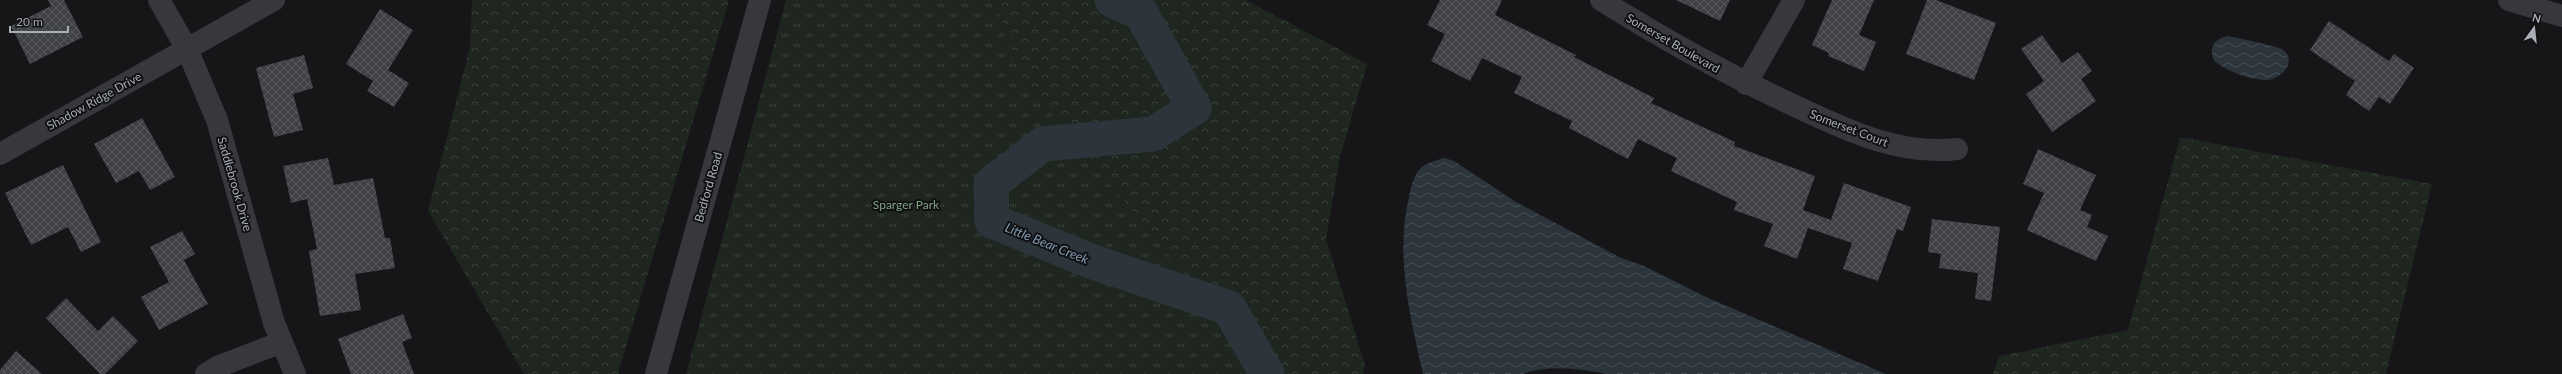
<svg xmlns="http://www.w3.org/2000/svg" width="2562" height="374" font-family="Lato,sans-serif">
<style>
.forest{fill:url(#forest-crowns)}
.park{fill:url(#park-tufts)}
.water{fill:url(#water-waves)}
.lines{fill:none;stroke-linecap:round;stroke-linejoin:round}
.river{stroke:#2c353c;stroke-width:35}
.building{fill:url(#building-cross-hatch)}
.minor{stroke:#37383d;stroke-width:22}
.tertiary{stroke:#37383d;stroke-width:22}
.labels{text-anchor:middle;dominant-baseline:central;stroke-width:4;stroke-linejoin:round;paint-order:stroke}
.street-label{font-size:12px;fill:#a8adb8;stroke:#111113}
.park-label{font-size:12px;fill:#7fa381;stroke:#111113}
.water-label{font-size:13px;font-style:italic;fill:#7f9bb3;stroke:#111113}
</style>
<defs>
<pattern id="forest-crowns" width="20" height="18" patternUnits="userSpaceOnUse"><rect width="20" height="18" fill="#1e261f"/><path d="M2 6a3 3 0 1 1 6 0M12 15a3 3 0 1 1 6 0" fill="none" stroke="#3c433d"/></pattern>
<pattern id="park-tufts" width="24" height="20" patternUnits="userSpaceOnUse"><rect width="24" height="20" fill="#1e261f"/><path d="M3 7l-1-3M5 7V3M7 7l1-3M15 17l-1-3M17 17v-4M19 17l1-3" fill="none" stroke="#3c433d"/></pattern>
<pattern id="water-waves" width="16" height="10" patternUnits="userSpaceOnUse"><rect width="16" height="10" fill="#2c353c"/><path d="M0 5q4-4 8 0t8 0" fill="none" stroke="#485056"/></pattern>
<pattern id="building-cross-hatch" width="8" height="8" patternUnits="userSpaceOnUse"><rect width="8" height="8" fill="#404145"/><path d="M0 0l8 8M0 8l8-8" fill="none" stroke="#595a5e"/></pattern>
</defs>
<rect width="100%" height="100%" fill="#161618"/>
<path class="forest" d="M 472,0 L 729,0 L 618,374 L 524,374 L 428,211 L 470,47 Z
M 995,0 L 1246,0 L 1367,64 L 1340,157 L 1326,239 L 1365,365 L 1363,374 L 1252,374 L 1223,320 L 1021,77 Z
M 2180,137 L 2432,184 L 2386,374 L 1993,374 L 1999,356 L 2128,330 Z"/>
<path class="park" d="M 786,0 L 995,0 L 1021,77 L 1223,320 L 1252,374 L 686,374 Z"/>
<path class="water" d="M 2228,36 C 2234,37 2279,47 2282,49 C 2298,60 2283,79 2267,80 C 2249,80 2230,72 2215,62 C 2208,49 2213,39 2228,36 Z
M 1445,158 L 1454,161 L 1516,202 L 1619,257 L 1646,267 L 1708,298 L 1886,374 L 1608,374 C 1579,369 1550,364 1522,374 L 1423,374 C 1410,317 1395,255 1409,197 C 1411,187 1414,174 1422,167 C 1429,162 1437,160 1445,158 Z"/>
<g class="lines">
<path class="river" d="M 1112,0 L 1141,13 L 1194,108 L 1153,134 L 1043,144 L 991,184 L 992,221 L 1093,262 L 1229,308 L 1267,374"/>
</g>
<path class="building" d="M 48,0 L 64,0 L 83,37 L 30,64 L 11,26 L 51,6 Z
M 1440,0 L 1502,0 L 1495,15 L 1576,55 L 1574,57 L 1654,98 L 1651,103 L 1735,142 L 1734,146 L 1815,176 L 1803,210 L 1831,220 L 1844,183 L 1911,207 L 1903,231 L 1897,229 L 1878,281 L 1843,269 L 1852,243 L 1808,228 L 1797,259 L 1764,246 L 1773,224 L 1734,210 L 1737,202 L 1671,171 L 1677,158 L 1638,139 L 1628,159 L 1569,128 L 1572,121 L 1514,93 L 1522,77 L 1482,58 L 1470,81 L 1431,61 L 1445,34 L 1427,25 Z
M 1676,0 L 1730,0 L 1720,21 Z
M 1832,0 L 1874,0 L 1859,35 L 1876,42 L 1864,71 L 1828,56 L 1829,53 L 1812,45 Z
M 1927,0 L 1936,0 L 1996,23 L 1974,80 L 1906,54 Z
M 380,9 L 413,30 L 388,70 L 409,83 L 394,107 L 367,91 L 373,81 L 346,64 Z
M 2329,21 L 2389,61 L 2394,54 L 2414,68 L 2390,104 L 2379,97 L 2369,111 L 2346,95 L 2355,81 L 2310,50 Z
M 2042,35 L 2062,63 L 2078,52 L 2092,71 L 2081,79 L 2096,101 L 2052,132 L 2026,94 L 2044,81 L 2021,49 Z
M 304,55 L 313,88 L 293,94 L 303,130 L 274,137 L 256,68 Z
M 142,118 L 175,177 L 150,190 L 139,171 L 116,183 L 94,144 Z
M 2038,149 L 2096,175 L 2080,210 L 2092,215 L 2087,227 L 2108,236 L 2096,261 L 2027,230 L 2044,193 L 2023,184 Z
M 328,158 L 334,185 L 373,178 L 385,238 L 390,238 L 395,268 L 355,274 L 361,310 L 320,316 L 309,251 L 317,249 L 307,199 L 291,203 L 283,166 Z
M 63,165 L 101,242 L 81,252 L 68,227 L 31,245 L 5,193 Z
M 1932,219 L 2000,227 L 1991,301 L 1975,299 L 1978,273 L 1939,268 L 1941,254 L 1928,252 Z
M 182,231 L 195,254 L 184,260 L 208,304 L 159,330 L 141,297 L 169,282 L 150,247 Z
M 66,298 L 98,331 L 113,316 L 138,341 L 105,374 L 100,374 L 46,318 Z
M 403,314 L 412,338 L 402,342 L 414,374 L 351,374 L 338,339 Z
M 16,351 L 42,374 L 0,374 L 0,370 Z"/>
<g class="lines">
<path class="minor" d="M 159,0 L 187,49 L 217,120 L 274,323 L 295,374
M 1601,0 C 1663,39 1726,74 1793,105 C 1844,129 1899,156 1957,149
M 2509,0 L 2562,16
M 1746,84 L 1794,0
M 0,154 L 274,0
M 206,374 L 217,367 L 282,342"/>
<path class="tertiary" d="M 656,374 L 760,0"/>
</g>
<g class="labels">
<g class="street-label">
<text transform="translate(1673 43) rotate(30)">Somerset Boulevard</text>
<text transform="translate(94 101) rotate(-29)">Shadow Ridge Drive</text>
<text transform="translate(1849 128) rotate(21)">Somerset Court</text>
<text transform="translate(235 184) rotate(74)">Saddlebrook Drive</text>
<text transform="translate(708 187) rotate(-74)">Bedford Road</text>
</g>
<g class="park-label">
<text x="906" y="204">Sparger Park</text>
</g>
<g class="water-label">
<text transform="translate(1047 243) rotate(22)">Little Bear Creek</text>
</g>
</g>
<g transform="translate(2534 28) rotate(15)" stroke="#111113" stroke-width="3" paint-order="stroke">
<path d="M0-3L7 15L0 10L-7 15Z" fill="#a8adb8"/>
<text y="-6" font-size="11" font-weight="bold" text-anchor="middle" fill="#a8adb8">N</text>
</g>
<path d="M10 26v6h58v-6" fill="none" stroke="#a8adb8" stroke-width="2"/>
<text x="16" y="26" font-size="12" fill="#a8adb8" stroke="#111113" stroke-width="3" paint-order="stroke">20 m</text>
</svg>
